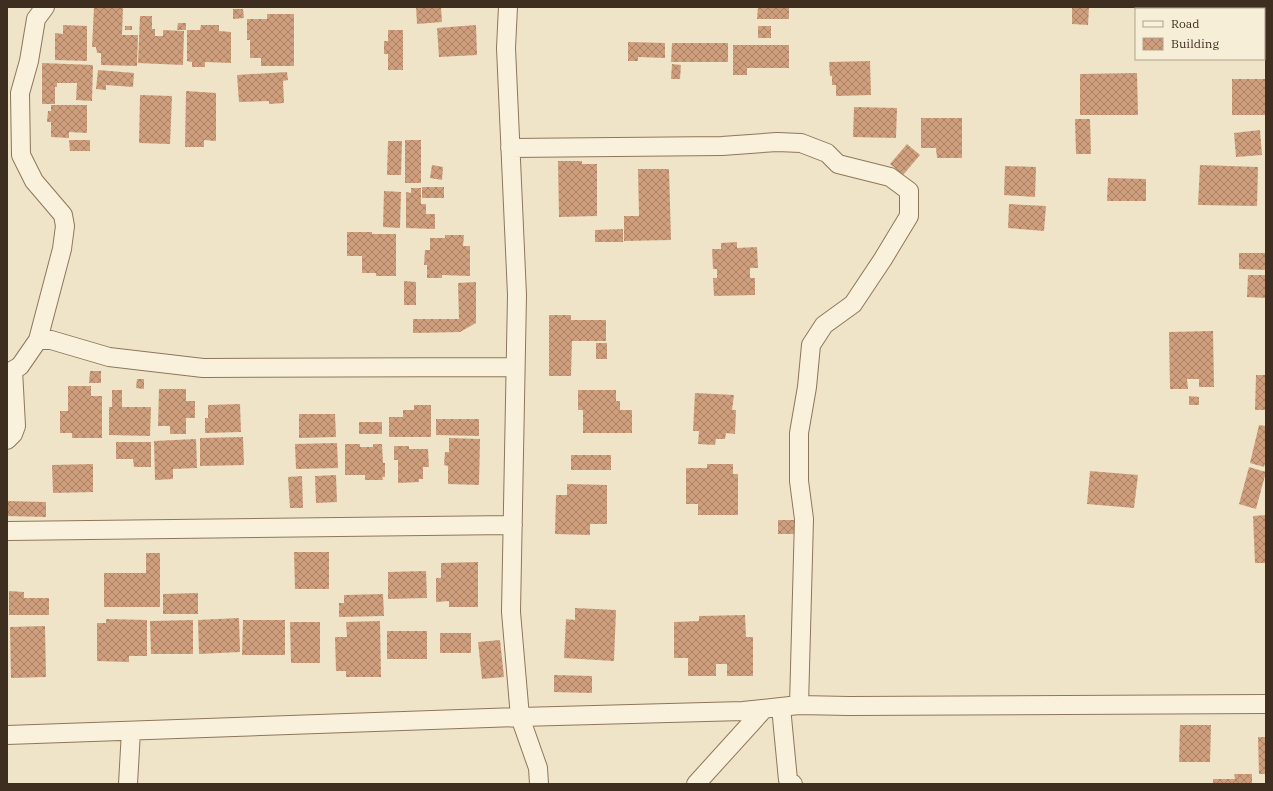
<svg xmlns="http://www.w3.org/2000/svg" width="1273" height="791" font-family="'IBM Plex Serif',serif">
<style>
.building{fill:url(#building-cross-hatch)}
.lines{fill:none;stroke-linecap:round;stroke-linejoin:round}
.street-casing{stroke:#8d765c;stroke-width:20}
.street{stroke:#faf1dc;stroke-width:18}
</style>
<defs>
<pattern id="building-cross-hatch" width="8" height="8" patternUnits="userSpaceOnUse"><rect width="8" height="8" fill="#cf9f7d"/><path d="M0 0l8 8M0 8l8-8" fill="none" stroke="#a98266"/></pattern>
</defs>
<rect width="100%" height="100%" fill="#f0e4c8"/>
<path class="building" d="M 94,7 L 123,7 L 122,35 L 138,35 L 137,66 L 101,65 L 101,53 L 97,53 L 96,47 L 92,47 Z
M 416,7 L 441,7 L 442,22 L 417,24 Z
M 758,7 L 789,7 L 789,19 L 757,19 Z
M 1072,7 L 1089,7 L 1088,25 L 1072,24 Z
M 233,9 L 243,9 L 244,18 L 233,19 Z
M 267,14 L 294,14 L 294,66 L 261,66 L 261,58 L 250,58 L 250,40 L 247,40 L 247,19 L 267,19 Z
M 140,16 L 152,16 L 152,29 L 155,29 L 155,36 L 163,36 L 163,30 L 184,31 L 183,65 L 138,63 Z
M 178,23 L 186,23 L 186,30 L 177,30 Z
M 63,25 L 87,26 L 87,61 L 55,60 L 55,33 L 63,34 Z
M 201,25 L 219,25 L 219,31 L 231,32 L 231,63 L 205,62 L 205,67 L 192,67 L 192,62 L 187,61 L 187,30 L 200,30 Z
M 476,25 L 477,55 L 439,57 L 437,28 Z
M 125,26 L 132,26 L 132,30 L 125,30 Z
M 758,26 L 771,26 L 771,38 L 758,38 Z
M 388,30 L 403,30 L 403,70 L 388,70 L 388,54 L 384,54 L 384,41 L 388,41 Z
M 628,42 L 665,43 L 665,58 L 638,57 L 638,61 L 628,61 Z
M 672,43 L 728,43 L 728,62 L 671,62 Z
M 733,45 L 789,45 L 789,68 L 747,68 L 747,75 L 733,75 Z
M 870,61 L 871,95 L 836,96 L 836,85 L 832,85 L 832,76 L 830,76 L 829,62 Z
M 42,63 L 93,65 L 92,101 L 76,100 L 77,83 L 57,83 L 57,87 L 55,87 L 55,104 L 42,104 Z
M 672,64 L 681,65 L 680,79 L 671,79 Z
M 98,70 L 134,73 L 133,87 L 106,85 L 106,90 L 96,89 Z
M 287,72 L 288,80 L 283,81 L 284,103 L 269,104 L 269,101 L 239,102 L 237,75 Z
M 1137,73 L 1138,115 L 1080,115 L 1080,74 Z
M 1232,79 L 1265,79 L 1265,115 L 1232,115 Z
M 186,91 L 216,93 L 216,141 L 204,140 L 204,147 L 185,147 Z
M 140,95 L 172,96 L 170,144 L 139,143 Z
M 51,105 L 87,105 L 87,133 L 69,132 L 69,138 L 51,137 L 51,122 L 47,122 L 48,111 L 51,111 Z
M 854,107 L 897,108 L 896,138 L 853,137 Z
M 921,118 L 962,118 L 962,158 L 937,158 L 936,148 L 921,148 Z
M 1075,119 L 1090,119 L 1091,154 L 1076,154 Z
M 1260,130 L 1262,155 L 1236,157 L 1234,133 Z
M 69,140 L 90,140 L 90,151 L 70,151 Z
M 405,140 L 421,140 L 421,183 L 405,183 Z
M 388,141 L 402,141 L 401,175 L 387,175 Z
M 907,144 L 920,155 L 903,175 L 890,164 Z
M 558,161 L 582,161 L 582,164 L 597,164 L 597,216 L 559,217 Z
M 432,165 L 443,167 L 442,180 L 430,178 Z
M 1200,165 L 1258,167 L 1257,206 L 1198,205 Z
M 1005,166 L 1036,167 L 1035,197 L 1004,195 Z
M 638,169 L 669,169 L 671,240 L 624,241 L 624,216 L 639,216 Z
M 1108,178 L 1146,179 L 1146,201 L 1107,201 Z
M 422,187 L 444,187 L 444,198 L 422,198 Z
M 411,188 L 421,188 L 421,204 L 426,204 L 426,214 L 435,214 L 435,229 L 406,228 L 406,192 L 411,193 Z
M 384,191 L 401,192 L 400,228 L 383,227 Z
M 1009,204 L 1046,206 L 1044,231 L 1008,228 Z
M 623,229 L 623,242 L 595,242 L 595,230 Z
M 347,232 L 372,232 L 372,234 L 396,234 L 396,276 L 376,276 L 376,273 L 362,273 L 362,256 L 347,256 Z
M 445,235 L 464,235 L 463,246 L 470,246 L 470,276 L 442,275 L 442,278 L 427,278 L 427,265 L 424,265 L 425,250 L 430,250 L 430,238 L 445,238 Z
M 737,242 L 737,248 L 757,247 L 758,268 L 750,268 L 750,278 L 755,278 L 755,295 L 714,296 L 713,278 L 717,278 L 717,269 L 713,269 L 712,249 L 721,249 L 721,243 Z
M 1239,253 L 1266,253 L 1266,270 L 1239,269 Z
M 1248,275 L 1266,275 L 1266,298 L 1247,297 Z
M 404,281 L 416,282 L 416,305 L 404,305 Z
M 476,282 L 476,323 L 460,332 L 413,333 L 413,319 L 459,319 L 458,283 Z
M 549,315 L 571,315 L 571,320 L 606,320 L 606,341 L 572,341 L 571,376 L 549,376 Z
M 1213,331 L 1214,387 L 1199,387 L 1199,379 L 1187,379 L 1188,389 L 1170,389 L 1169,332 Z
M 596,343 L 607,343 L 607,359 L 596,359 Z
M 90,371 L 101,371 L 101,383 L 89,383 Z
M 1256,375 L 1266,375 L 1266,410 L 1255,410 Z
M 137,379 L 144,379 L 144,389 L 136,388 Z
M 68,386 L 91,386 L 91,396 L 102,396 L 102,438 L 72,438 L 72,433 L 60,433 L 60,411 L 68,411 Z
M 159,389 L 186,389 L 186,401 L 195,401 L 195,418 L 186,418 L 186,434 L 170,434 L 170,426 L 158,426 Z
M 112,390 L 122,390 L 122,407 L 151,407 L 150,436 L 109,435 L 109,407 L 112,407 Z
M 578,390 L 616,390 L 616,401 L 620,401 L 620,410 L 632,410 L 632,433 L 583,433 L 583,410 L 578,410 Z
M 695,393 L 734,395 L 732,410 L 736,410 L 735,434 L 726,433 L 725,439 L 716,439 L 715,445 L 698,444 L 699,431 L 693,431 Z
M 1189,396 L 1199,397 L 1199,405 L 1189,405 Z
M 240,404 L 241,432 L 205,433 L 205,418 L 208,418 L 208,405 Z
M 414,405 L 431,405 L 431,437 L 389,437 L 389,417 L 403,417 L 403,410 L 414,410 Z
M 299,414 L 335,414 L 336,437 L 299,438 Z
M 436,419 L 479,419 L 479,436 L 436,435 Z
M 359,422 L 382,422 L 382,434 L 359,434 Z
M 1259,425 L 1266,426 L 1266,459 L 1264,467 L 1250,463 Z
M 243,437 L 244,465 L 200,466 L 200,438 Z
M 449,438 L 480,439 L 479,485 L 448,484 L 448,466 L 444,465 L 445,452 L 449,452 Z
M 196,439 L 197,468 L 173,469 L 173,479 L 155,480 L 154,441 Z
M 116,442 L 151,442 L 151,467 L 134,467 L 133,459 L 116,459 Z
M 337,443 L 338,468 L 296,469 L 295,444 Z
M 345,444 L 360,444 L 360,447 L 373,447 L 373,444 L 382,444 L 383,463 L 385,463 L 385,477 L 382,477 L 383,480 L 365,480 L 365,475 L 345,475 Z
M 394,446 L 409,446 L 409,449 L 428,449 L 429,467 L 423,467 L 423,479 L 419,479 L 419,482 L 398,483 L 398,460 L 394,460 Z
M 571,455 L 611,455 L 611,470 L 571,470 Z
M 93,464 L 93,492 L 53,493 L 52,465 Z
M 707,464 L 733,464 L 733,474 L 738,474 L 738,515 L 698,515 L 698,504 L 686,504 L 686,468 L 707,468 Z
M 1249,467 L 1266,472 L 1256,509 L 1239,504 Z
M 1090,471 L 1138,475 L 1134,508 L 1087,504 Z
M 336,475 L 337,502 L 316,503 L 315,476 Z
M 302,476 L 303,508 L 290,508 L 288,477 Z
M 567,484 L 607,485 L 607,524 L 590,524 L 590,535 L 555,534 L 556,495 L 567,495 Z
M 7,501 L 46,502 L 46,517 L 7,516 Z
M 1266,515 L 1266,563 L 1255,563 L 1253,516 Z
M 778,520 L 798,520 L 798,534 L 778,534 Z
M 294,552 L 329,552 L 329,589 L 295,589 Z
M 146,553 L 160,553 L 160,607 L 104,607 L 104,573 L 146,573 Z
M 478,562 L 478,607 L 449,607 L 449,601 L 436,602 L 436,578 L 441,578 L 441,563 Z
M 426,571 L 427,598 L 388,599 L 388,572 Z
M 9,591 L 24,592 L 24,598 L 49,598 L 49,615 L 9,615 Z
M 198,593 L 198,614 L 163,614 L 163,594 Z
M 383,594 L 384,616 L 339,617 L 339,603 L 344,603 L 344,595 Z
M 575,608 L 616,610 L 614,661 L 564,658 L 566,619 L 575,620 Z
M 745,615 L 746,637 L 753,637 L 753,676 L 727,676 L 727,664 L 716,664 L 716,676 L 688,676 L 688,658 L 674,658 L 674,622 L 699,621 L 699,616 Z
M 239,618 L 240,652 L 199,654 L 198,620 Z
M 106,619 L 147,620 L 147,656 L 129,656 L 129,662 L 97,661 L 97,623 L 106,623 Z
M 193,620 L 193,654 L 151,654 L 150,621 Z
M 243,620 L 285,620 L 285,655 L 242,655 Z
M 380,621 L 381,677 L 346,677 L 346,671 L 336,671 L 335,637 L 347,637 L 346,622 Z
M 290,622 L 320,622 L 320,663 L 291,663 Z
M 45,626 L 46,677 L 11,678 L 10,627 Z
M 387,631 L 427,631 L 427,659 L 387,659 Z
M 440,633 L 471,633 L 471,653 L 440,653 Z
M 500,640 L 504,677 L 482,679 L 478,642 Z
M 554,675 L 592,676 L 592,693 L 554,692 Z
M 1180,725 L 1211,725 L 1210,762 L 1179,762 Z
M 1258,737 L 1266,737 L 1266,774 L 1259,774 Z
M 1234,774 L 1252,774 L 1252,784 L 1213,784 L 1213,779 L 1235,779 Z"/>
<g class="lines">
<g class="street-casing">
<path id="street" d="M 508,7 L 506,48 L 517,295 L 511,612 L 520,717 L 538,768 L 539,784
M 510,148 L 722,146 L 777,142 L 801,143 L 827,153 L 838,164 L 890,177 L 909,191 L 909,216 L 883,259 L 853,304 L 824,325 L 811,345 L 807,387 L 799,433 L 799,481 L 804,519 L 799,705
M 38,340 L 62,249 L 65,226 L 63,215 L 34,181 L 21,155 L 20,93 L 29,61 L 36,19 L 45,7
M 7,374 L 20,366 L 38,340 L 51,340 L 109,357 L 203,368 L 515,367
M 7,440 L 13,434 L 16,426 L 13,370
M 7,531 L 513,525
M 781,707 L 788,780 L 793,784
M 7,735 L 520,717 L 743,711 L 799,705 L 849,706 L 1266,704
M 128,784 L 131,731
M 696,784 L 764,709"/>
</g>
<use href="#street" class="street"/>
</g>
<rect width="1273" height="791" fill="none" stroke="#3d2e20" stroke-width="16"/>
<rect x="1135" y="8" width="130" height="52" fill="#f7eed8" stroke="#ada18e"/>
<rect x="1143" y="21" width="20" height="6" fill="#faf1dc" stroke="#ada18e"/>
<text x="1171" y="28" font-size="12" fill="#3d2e20">Road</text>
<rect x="1143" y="38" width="20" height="12" fill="url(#building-cross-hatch)" stroke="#ada18e"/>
<text x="1171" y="48" font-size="12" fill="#3d2e20">Building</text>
</svg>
